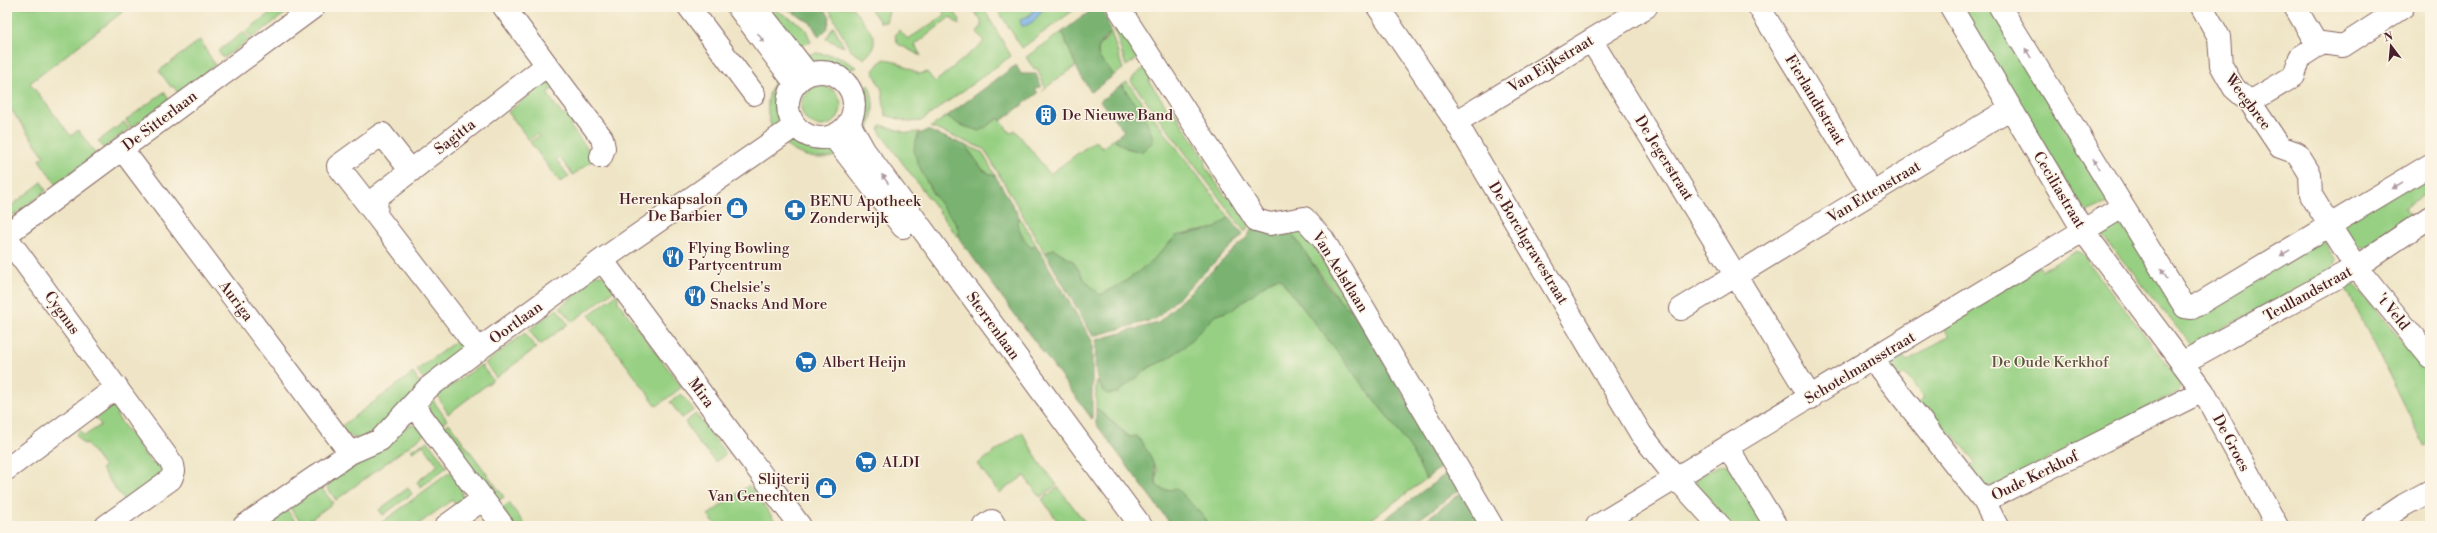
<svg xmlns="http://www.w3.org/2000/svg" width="2437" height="533" font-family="'Libre Bodoni',serif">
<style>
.green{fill:#97d083;stroke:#707857}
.forest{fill:#79b271;stroke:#62684e}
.water{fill:#74b0e6;stroke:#5f6888}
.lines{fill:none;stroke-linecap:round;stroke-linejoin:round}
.minor-casing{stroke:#846461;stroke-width:24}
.minor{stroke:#fff;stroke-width:22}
.oneway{fill:#ae9aa0}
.labels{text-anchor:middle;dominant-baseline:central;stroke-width:3;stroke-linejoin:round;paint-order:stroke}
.street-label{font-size:15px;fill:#4a1f2b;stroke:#fcf5e5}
.poi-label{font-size:15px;fill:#4a1f2b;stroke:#fcf5e5;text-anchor:start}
.park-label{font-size:15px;fill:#615445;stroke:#fcf5e5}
</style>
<rect width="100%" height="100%" fill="#fcf5e5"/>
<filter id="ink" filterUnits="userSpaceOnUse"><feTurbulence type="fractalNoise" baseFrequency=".025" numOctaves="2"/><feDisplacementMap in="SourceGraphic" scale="8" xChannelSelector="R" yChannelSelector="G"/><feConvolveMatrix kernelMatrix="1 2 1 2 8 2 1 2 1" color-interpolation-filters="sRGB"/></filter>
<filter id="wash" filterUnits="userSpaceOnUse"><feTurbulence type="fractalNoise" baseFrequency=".012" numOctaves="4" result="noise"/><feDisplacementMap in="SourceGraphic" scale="16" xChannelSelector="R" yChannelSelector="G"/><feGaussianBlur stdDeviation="0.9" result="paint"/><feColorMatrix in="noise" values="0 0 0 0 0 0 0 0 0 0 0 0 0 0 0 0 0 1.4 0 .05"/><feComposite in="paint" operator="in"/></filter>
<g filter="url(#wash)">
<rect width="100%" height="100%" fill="#efe5c6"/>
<path class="green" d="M 7,7 L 129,7 L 30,83 L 71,136 L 78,130 L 96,154 L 56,184 L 39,160 L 44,156 L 7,104 Z
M 278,7 L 288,7 L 290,10 L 252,38 L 246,31 Z
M 761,7 L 771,7 L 800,24 L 806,30 L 811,42 L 795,47 Z
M 828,7 L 852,7 L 874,36 L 874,48 L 864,59 L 850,50 Z
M 869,7 L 880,9 L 882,7 L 895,7 L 889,11 L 886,22 L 880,22 Z
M 940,7 L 951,7 L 960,20 L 959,25 L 950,17 L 915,45 L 921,56 L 898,44 L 895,36 L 899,30 L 908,39 L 945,15 Z
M 972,7 L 983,7 L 1011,56 L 921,121 L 909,122 L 885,115 L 882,90 L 873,71 L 879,63 L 885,59 L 895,61 L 919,74 L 927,72 L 935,82 L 984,42 L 977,32 L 981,27 L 981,21 Z
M 996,7 L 1037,7 L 1030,15 L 1020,20 L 1022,26 L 1035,19 L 1044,7 L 1078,7 L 1022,48 Z
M 1960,7 L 1991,7 L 2109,202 L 2087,212 L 2081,206 Z
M 1108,8 L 1140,57 L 1126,66 Z
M 833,27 L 834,27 L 844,47 L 826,39 Z
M 1110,29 L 1123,69 L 1113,76 C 1111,65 1099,64 1098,53 C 1097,42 1112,39 1110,29 Z
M 244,32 L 250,40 L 223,58 L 218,51 Z
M 1062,32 L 1076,66 L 1041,91 L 1045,87 L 1037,68 L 1034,69 L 1026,57 Z
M 200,40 L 215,65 L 178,93 L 173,86 L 171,87 L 159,71 Z
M 817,53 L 838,56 L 856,67 C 849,73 820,68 812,63 C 810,61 808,57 806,55 Z
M 1146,67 L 1151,75 L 1149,81 L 1168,109 L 1174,111 L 1206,160 L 1205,166 L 1225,196 L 1231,197 L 1250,225 L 1245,232 L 1131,81 L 1135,75 Z
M 778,74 C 785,83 782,122 773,129 C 763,111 768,91 778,74 Z
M 551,79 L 556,86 L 547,93 L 563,116 L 573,108 L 580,118 L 570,126 L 591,153 L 600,155 L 573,175 L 559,157 L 556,159 L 569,177 L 560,182 L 530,142 L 539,136 L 537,134 L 529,140 L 508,112 Z
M 1127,82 L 1229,217 L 1216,228 L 1176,236 L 1152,261 L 1126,281 L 1100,295 L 1085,280 L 1073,261 L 1054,249 L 1045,253 L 984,149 L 931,127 L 947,116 L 960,125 L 999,118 L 1010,133 L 1015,130 L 1050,174 L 1096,140 L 1102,148 L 1114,139 L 1126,148 L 1134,104 L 1122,85 Z
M 868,84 C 876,100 874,119 865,134 L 859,119 L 861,96 Z
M801 106a20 20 0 1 1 40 0a20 20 0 1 1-40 0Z
M 164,92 L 169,100 L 131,128 L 126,120 Z
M 124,122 L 129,129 L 104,148 L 98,141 Z
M 881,125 L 907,133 L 920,132 L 918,135 C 920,149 921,167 926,180 C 936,207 957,210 960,240 L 881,134 L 879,130 Z
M 791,140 C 803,140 830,147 837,156 C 817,161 800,157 784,144 Z
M 965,145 L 982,152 L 996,177 L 983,170 Z
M 2430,167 L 2430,192 L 2405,208 L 2412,218 C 2400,226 2362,259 2350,243 C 2345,237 2343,228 2339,221 Z
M 42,182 L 46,191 L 10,218 L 7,209 Z
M 2121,217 L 2178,308 L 2322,239 L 2336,260 L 2331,271 L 2191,345 L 2098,230 Z
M 1020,218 L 1036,245 L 1033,247 C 1026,248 1018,229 1016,222 Z
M 1298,228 L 1306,232 L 1352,310 L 1342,304 L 1289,230 Z
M 2075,251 L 2081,253 L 2172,370 C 2177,377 2184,383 2178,392 L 1989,490 L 1968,470 L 1976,462 L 1952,433 L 1944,439 L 1916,406 L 1924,398 L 1905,374 L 1896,380 L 1888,365 L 1889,361 L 1900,353 L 1907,362 L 1949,336 L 1943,327 L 2039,266 L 2042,270 Z
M 596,275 L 602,275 L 616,289 L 572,322 L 560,307 L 584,288 L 586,281 Z
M 1279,277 L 1390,420 L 1412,451 L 1426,479 L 1362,526 L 1207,526 L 1206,519 L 1156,485 L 1157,470 L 1137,436 L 1130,437 L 1096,408 L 1096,380 L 1103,390 L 1117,393 L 1150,367 L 1167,359 L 1185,346 L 1215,316 L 1233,309 L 1270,281 Z
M 2350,280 L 2430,373 L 2430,442 L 2424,445 L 2343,282 Z
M 618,293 L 618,302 L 682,387 L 657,406 L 589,315 Z
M 557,309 L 568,324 L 540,345 L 529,330 Z
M 525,333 L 536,348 L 496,378 L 485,363 Z
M 460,338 L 467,349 L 425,382 L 417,370 Z
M 481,365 L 493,380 L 448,414 L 437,395 Z
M 413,373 L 421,385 C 408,398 373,441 355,438 C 349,437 344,431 340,427 Z
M 681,394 L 694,410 L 682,418 L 670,402 Z
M 430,396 L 447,420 L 438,427 L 427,405 Z
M 120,401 L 124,408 L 116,415 L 130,434 L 140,427 L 147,437 L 137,444 L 152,464 L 162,457 L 168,466 L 128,506 L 101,469 L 104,467 L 86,443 L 83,444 L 76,434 L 80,430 L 84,436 L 101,425 L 96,418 Z
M 696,414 L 726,454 L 715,462 L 704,447 L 702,448 L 685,422 Z
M 449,423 L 504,497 L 495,503 L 441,430 Z
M 409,425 L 416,425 L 428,432 L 336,500 L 324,483 L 360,464 L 363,457 Z
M 1022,432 L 1039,462 L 1057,485 L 1040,497 L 1024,476 L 999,493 L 978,464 Z
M 428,441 L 447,467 L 421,487 L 417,482 L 438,465 L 423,445 L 413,452 L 411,450 Z
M 1722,464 L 1728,465 L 1770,526 L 1730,526 L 1695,482 L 1699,476 Z
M 450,472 L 462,487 L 462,497 L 467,497 L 459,508 L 452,500 L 416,526 L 377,526 Z
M 749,485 L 779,526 L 716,526 L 708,515 Z
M 320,486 L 333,503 L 303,525 L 290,508 Z
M 1058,487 L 1088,526 L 1061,526 L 1042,499 Z
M 408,488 L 412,494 L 383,515 L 379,510 Z
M 509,503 L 526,526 L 512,526 L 500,510 Z
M 287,510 L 299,526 L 265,526 L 265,525 Z"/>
<path class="forest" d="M 784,7 L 823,7 L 830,17 L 827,29 L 819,37 L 811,23 Z
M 1096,7 L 1102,7 L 1111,32 C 1107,37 1101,41 1099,47 C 1093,61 1111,65 1113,76 L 1091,92 L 1079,73 L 1062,32 Z
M 1016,65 L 1021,74 L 1036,74 L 1041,86 L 1035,89 L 1038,93 L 1001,121 L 999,118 L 980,131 L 960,125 L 947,116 Z
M 1122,85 L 1147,122 L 1154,141 L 1141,152 L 1126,148 L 1114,139 L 1124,131 L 1100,101 Z
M 927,130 L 965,145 L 983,170 L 996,177 L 1020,218 L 1017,222 C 1019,231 1025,241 1031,248 L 1036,245 L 1092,341 L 1092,419 L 960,240 C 957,218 954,222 942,206 C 935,198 914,160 914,150 C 914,145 917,139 918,135 Z
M 1229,217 L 1243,235 L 1156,319 L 1093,336 L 1045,253 L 1054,249 L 1073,261 L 1085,280 L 1100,295 L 1126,281 L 1152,261 L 1176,236 L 1216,228 Z
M 1253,227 L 1289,230 C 1308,252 1328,297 1352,310 L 1446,463 L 1426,479 L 1412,451 L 1390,420 L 1279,277 L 1270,281 L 1233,309 L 1215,316 L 1185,346 L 1167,359 L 1150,367 L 1117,393 L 1107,394 C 1091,380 1096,359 1096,340 L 1158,323 L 1247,237 Z
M 1096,408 L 1129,437 L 1137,436 C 1149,452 1157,465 1156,485 L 1164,490 L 1177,489 L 1206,519 L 1207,526 L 1172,526 L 1096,424 Z
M 1450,471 L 1462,488 L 1410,526 L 1375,526 Z
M 1464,491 L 1485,526 L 1417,526 Z"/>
<path class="water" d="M 1037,7 L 1044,7 C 1039,15 1032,26 1022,26 L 1020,20 L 1030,15 Z"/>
</g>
<g filter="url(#ink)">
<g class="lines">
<g class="minor-casing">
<path id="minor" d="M 689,7 L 754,94
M 738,7 L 795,83
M 1118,7 L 1256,220 L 1270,224 L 1304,218 L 1323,239 L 1492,526
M 1378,7 L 1456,122 L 1641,434 L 1677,479 L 1720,526
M 1759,7 L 1872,193
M 1951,7 L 2084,232 L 2203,391 L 2277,526
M 2000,7 L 2185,307 L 2192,308 L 2430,165
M 2202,7 L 2219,37 L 2221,65 L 2234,88 L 2250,102 L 2280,147 L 2297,153 L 2310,174 L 2311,195 L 2330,226 L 2356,267 L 2430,357
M 2295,7 L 2318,46
M 762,15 L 808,74
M 1591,40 L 1811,398
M 547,65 L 602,138 L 604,148 L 601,157
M788 105a33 33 0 1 1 66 0a33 33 0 1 1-66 0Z
M 2250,102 L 2294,76 L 2300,57 L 2322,43 L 2343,46 L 2403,7
M 1456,122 L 1646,7
M 849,123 L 864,150 L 1141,526
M 833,136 L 903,227
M 122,149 L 350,453
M 376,215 L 338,166 L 382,134 L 411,171
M 7,234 L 314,7
M 7,238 L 173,465 L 174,471 L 171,479 L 106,526
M 602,260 L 800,526
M 1681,309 L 2011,108
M 479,350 L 376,215 L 377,197 L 547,65 L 504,7
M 1873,360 L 1984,501 L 2203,391
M 2182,363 L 2356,267 L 2430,217
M 414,406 L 503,526
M 1728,448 L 1776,526
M 7,469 L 117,387
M 1984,501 L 1997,526
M 244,526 L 350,453 L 380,440 L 428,388 L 475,352 L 602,260 L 795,126
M 446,526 L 483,499
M 985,526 L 992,521 L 995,526
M 1597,526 L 2122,207
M 2373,526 L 2404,505 L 2430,491"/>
</g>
<use href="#minor" class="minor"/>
</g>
<defs><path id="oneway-solid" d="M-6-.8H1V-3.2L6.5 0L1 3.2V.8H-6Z"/></defs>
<g class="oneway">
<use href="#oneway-solid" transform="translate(761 38) rotate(54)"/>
<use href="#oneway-solid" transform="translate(2028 53) rotate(-121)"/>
<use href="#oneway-solid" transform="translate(2096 164) rotate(-121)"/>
<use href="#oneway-solid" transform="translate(885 179) rotate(-126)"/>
<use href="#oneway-solid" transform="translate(2397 186) rotate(149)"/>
<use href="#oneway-solid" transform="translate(2285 253) rotate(149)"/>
<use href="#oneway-solid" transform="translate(2164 274) rotate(-122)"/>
</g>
</g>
<defs>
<g id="building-disc" transform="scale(1.15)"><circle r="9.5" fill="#1f6fb2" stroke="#fcf5e5"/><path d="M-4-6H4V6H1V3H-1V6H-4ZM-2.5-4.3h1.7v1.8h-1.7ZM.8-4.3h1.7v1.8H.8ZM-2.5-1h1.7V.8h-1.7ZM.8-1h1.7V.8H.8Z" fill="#fff"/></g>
<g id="shop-disc" transform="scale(1.15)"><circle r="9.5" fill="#1f6fb2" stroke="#fcf5e5"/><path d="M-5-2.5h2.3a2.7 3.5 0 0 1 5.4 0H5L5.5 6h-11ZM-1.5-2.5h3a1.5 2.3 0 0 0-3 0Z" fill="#fff"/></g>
<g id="pharmacy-disc" transform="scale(1.15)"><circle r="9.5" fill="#1f6fb2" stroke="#fcf5e5"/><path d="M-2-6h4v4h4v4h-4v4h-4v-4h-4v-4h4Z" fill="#fff"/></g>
<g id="restaurant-disc" transform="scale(1.15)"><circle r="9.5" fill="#1f6fb2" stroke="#fcf5e5"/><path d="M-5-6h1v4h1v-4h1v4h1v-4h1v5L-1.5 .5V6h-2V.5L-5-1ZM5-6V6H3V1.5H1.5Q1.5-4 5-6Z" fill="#fff"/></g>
<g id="supermarket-disc" transform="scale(1.15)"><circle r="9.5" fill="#1f6fb2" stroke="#fcf5e5"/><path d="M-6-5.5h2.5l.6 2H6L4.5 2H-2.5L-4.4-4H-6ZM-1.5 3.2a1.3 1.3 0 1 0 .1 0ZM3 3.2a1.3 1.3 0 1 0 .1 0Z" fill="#fff"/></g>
</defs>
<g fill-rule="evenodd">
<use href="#building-disc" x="1046" y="115"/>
<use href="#shop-disc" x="737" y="208"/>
<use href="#pharmacy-disc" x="795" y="210"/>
<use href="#restaurant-disc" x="673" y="257"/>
<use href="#restaurant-disc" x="695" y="296"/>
<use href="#supermarket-disc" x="806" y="362"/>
<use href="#supermarket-disc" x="866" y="462"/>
<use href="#shop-disc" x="826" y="488"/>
</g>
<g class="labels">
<g class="street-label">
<text transform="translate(1551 64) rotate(-31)">Van Eijkstraat</text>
<text transform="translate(1815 100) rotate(59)">Fierlandtstraat</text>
<text transform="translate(2248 102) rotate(53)">Weegbree</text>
<text transform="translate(160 121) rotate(-37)">De Sitterlaan</text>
<text transform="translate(455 137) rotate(-38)">Sagitta</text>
<text transform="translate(1664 158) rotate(58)">De Jegerstraat</text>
<text transform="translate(2059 190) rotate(59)">Ceciliastraat</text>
<text transform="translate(1874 192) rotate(-31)">Van Ettenstraat</text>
<text transform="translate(1528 243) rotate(59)">De Borchgravestraat</text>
<text transform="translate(1340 272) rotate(58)">Van Aelstlaan</text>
<text transform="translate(2308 294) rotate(-29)">Teullandstraat</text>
<text transform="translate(236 301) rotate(53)">Auriga</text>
<text transform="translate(2393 312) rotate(51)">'t Veld</text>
<text transform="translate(62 313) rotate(54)">Cygnus</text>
<text transform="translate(516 323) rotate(-36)">Oortlaan</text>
<text transform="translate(993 326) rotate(54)">Sterrenlaan</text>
<text transform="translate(1860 368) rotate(-31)">Schotelmansstraat</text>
<text transform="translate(701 393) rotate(53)">Mira</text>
<text transform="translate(2231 443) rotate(62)">De Groes</text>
<text transform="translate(2035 476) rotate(-26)">Oude Kerkhof</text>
</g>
<g class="poi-label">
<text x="1062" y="115">De Nieuwe Band</text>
<text x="722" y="199" text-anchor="end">Herenkapsalon<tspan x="722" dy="17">De Barbier</tspan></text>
<text x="810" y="201">BENU Apotheek<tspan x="810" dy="17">Zonderwijk</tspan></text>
<text x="688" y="248">Flying Bowling<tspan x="688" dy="17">Partycentrum</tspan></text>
<text x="710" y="287">Chelsie's<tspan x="710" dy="17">Snacks And More</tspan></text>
<text x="822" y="362">Albert Heijn</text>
<text x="882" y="462">ALDI</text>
<text x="810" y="479" text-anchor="end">Slijterij<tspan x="810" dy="17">Van Genechten</tspan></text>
</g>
<g class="park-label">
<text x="2050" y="362">De Oude Kerkhof</text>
</g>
</g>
<rect width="2437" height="533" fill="none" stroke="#fcf5e5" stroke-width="24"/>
<g transform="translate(2391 46) rotate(344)" stroke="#fcf5e5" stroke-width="3" paint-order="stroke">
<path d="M0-3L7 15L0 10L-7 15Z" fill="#4a1f2b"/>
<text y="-6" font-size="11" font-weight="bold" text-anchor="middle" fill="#4a1f2b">N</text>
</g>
</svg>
